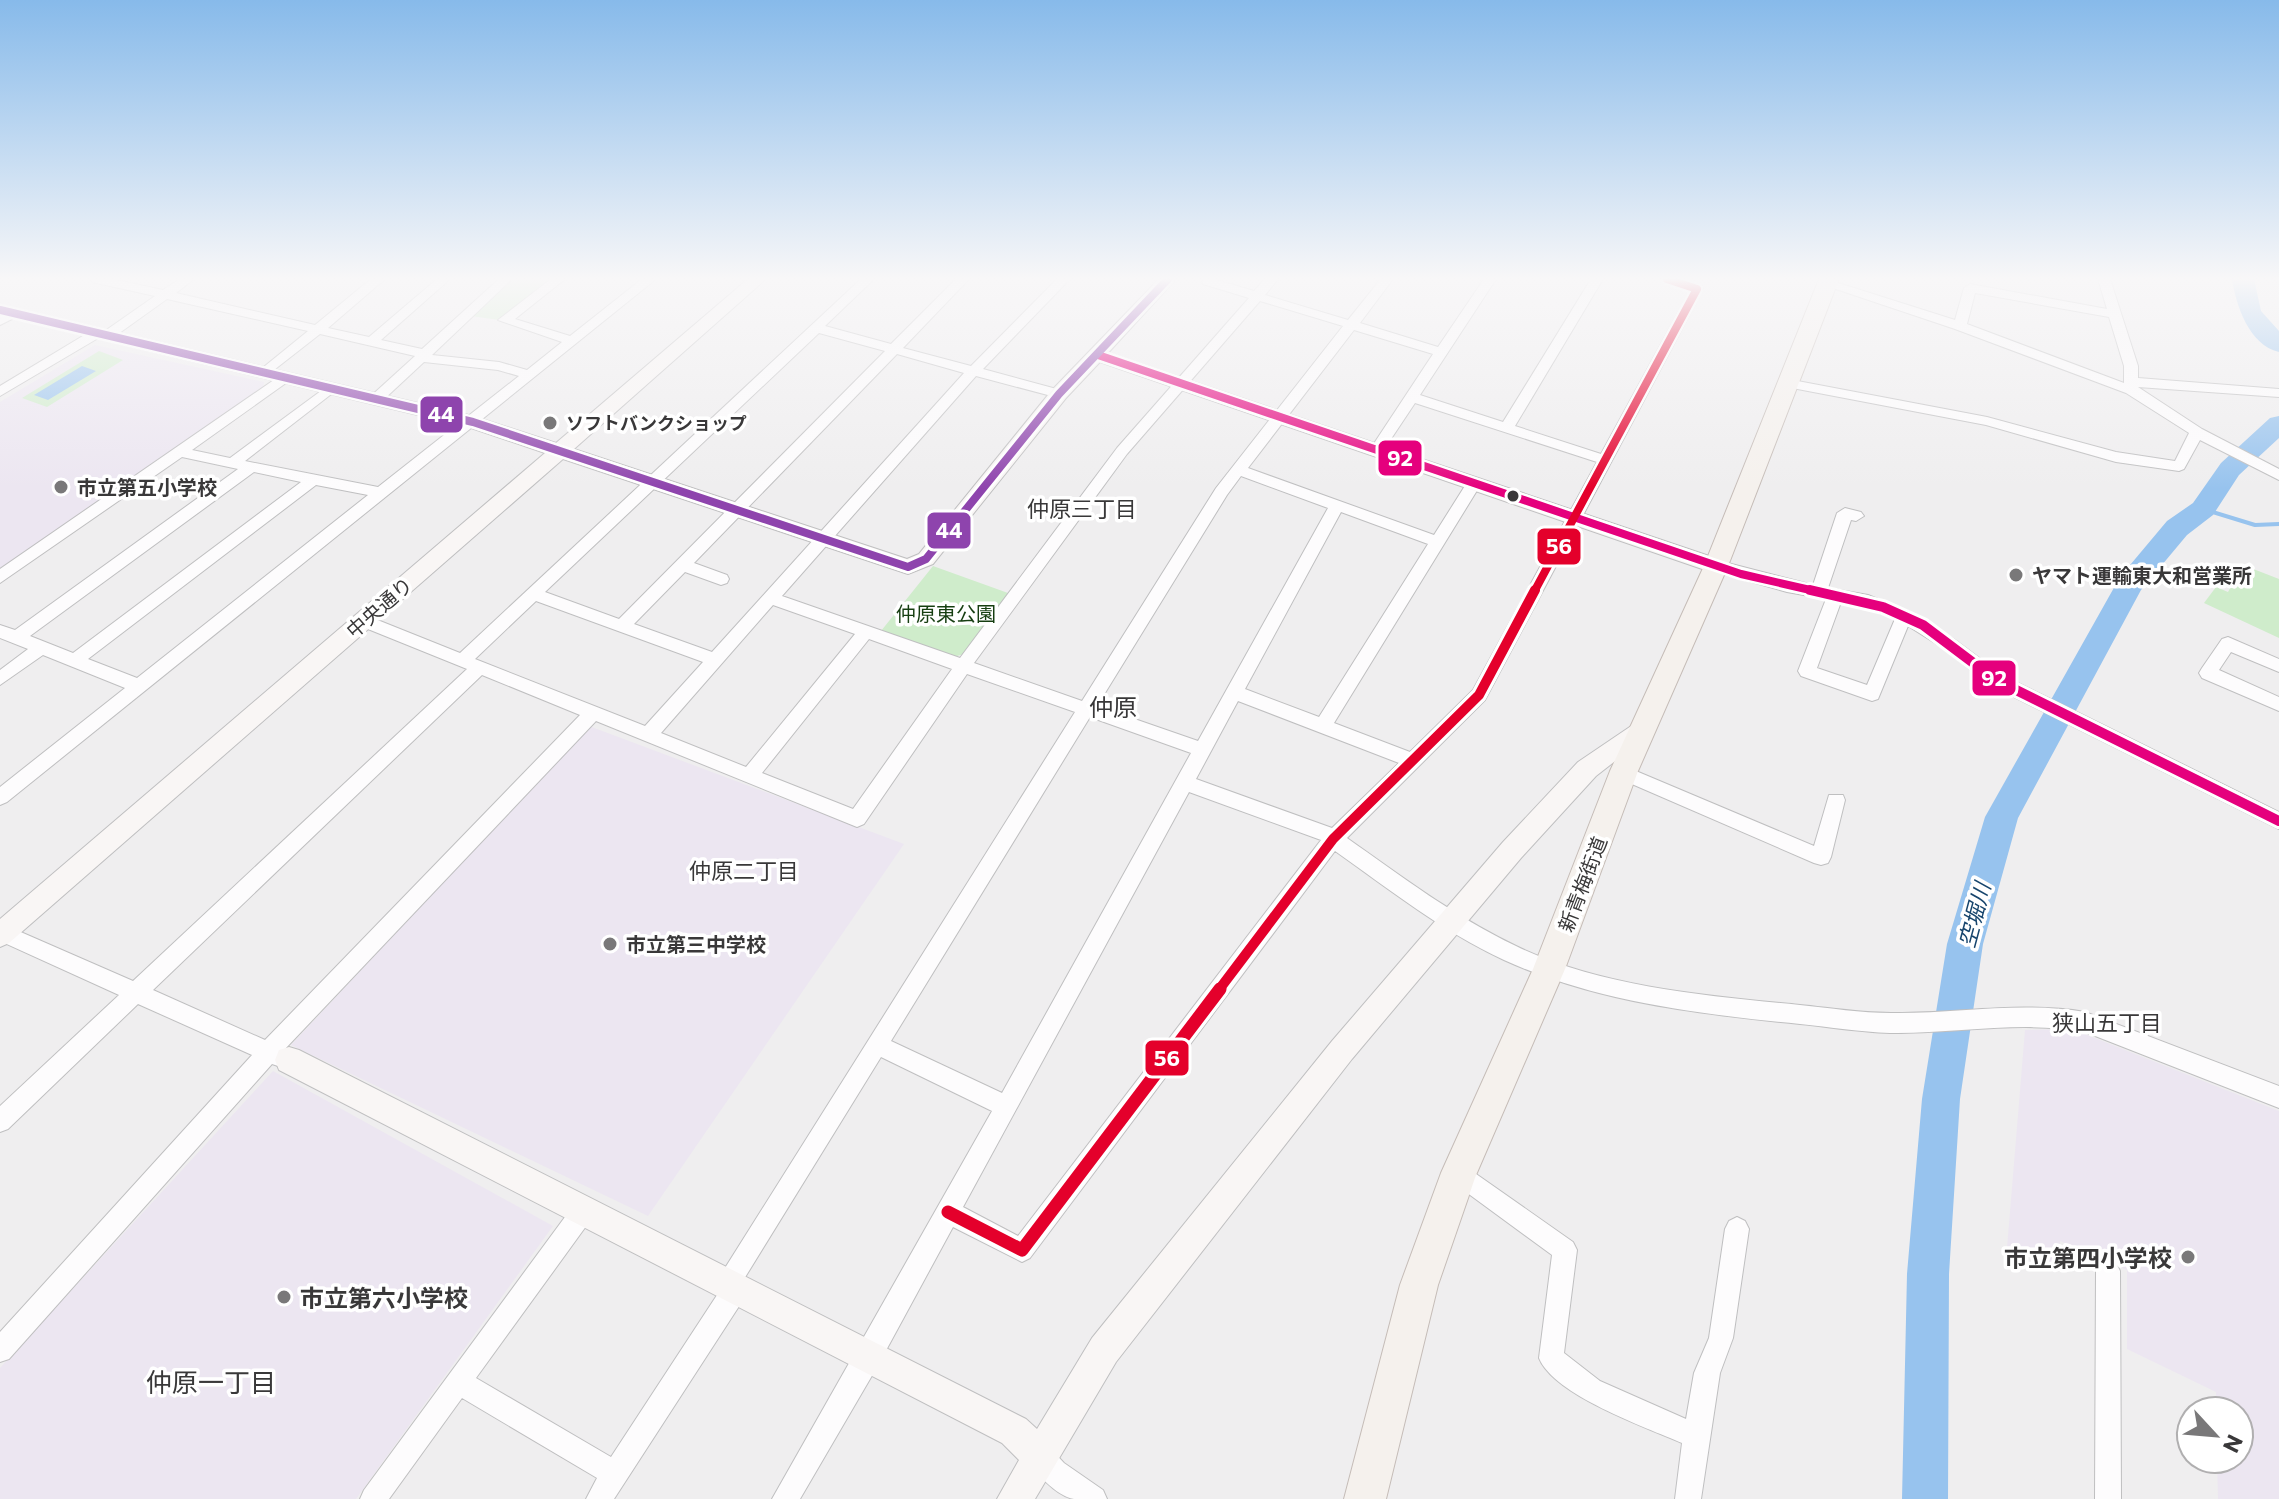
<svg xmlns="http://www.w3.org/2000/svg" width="2279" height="1499" font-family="Commissioner,'Noto Sans JP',sans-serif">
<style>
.education{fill:#ece6f1}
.green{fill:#cfeccb}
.water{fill:#97c3ee}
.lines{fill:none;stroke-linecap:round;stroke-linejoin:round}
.stream{stroke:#97c3ee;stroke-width:4}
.river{fill:#97c3ee;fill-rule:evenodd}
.street-casing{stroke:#bfbfc0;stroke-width:2}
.secondary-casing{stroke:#bfbfc0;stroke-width:2}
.primary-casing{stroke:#c5bcb7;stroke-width:2}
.street{fill:#fdfcfd;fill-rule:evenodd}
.secondary{fill:#f9f6f5;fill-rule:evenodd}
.primary{fill:#f5f1ed;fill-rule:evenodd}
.bus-1-far1-casing{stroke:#fff;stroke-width:13}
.bus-1-casing{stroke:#fff;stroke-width:16}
.bus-2-casing{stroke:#fff;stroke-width:13}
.bus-3-far2-casing{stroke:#fff;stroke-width:13}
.bus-3-far1-casing{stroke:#fff;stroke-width:16}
.bus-3-casing{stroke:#fff;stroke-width:19}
.bus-1-far1{stroke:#e5007d;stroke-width:8}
.bus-1{stroke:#e5007d;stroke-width:10}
.bus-2{stroke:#8e44ad;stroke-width:8}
.bus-3-far2{stroke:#e4002b;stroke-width:8}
.bus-3-far1{stroke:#e4002b;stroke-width:10}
.bus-3{stroke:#e4002b;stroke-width:13}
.poi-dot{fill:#797879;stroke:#fff;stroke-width:3}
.bus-dot{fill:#393839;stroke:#fff;stroke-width:3}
.labels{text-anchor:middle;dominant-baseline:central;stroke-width:7;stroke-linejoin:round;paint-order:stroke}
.far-poi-label{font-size:18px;font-weight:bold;fill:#393839;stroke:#fff;text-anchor:start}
.poi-label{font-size:20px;font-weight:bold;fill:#393839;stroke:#fff;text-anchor:start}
.street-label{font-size:20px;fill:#393839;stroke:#fff}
.park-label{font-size:20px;fill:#163e11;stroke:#fff}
.neighbourhood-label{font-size:22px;fill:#393839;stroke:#fff}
.water-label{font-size:22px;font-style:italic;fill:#17456d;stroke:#fff}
.quarter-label{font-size:24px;fill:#393839;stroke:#fff}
.near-poi-label{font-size:24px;font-weight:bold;fill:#393839;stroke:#fff;text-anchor:end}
.near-neighbourhood-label{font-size:26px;fill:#393839;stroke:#fff}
.line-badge{stroke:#fff;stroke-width:3}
.badge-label{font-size:22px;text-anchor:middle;font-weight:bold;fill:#fff}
</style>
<rect width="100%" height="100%" fill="#efeeef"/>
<path class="education" d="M 95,345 L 264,382 L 263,388 L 0,572 L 0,402 Z
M 589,726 L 904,844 L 648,1216 L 291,1045 Z
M 2072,1029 L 2279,1111 L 2279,1499 L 2218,1499 L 2217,1459 L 2239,1459 L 2239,1411 L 2216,1411 L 2216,1392 L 2127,1349 L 2127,1270 L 2060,1241 L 2059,1265 L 2007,1248 L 2025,1030 Z
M 273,1071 L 553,1226 L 356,1499 L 0,1499 L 0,1368 Z"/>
<path class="green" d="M 511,279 L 553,279 L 499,320 L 471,316 Z
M 99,351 L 123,360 L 47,407 L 22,398 Z
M 2243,565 L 2279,579 L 2279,638 L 2204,603 L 2216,587 L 2228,592 Z
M 933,566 L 1008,593 L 967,653 L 954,657 L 881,631 Z"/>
<path class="water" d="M 82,366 L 96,371 L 48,400 L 34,395 Z"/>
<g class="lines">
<path class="stream" d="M 2203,509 L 2255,525 L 2279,524"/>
<path class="river" d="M 2232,279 L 2254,279 L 2261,311 L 2279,331 L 2279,352 C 2249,345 2236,305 2232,279 Z
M 2279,416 L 2279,438 L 2239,475 L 2213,515 L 2187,535 L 2141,590 L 2018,818 L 1983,944 L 1960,1099 L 1949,1274 L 1948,1499 L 1902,1499 L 1907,1274 L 1922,1099 L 1947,944 L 1985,817 L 2120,577 L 2167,521 L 2193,503 L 2221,463 L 2270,418 Z"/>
<g class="street-casing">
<path id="street" d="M 90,279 L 112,279 L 163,290 L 180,279 L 194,279 L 176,293 L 315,325 L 371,279 L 385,279 L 328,328 L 369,337 L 437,279 L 450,279 L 381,340 L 422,349 L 499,279 L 512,279 L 432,355 L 499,362 L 527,370 L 562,342 L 498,320 L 551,279 L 565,279 L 515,319 L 570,336 L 642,279 L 656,279 L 7,802 L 0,805 L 0,787 L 125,688 L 43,655 L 0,685 L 0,670 L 28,649 L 0,638 L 0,625 L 15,630 L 238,469 L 182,457 L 0,583 L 0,569 L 281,375 L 286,374 L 293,378 L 192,450 L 230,458 L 329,385 L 336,389 L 334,392 L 245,461 L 378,487 L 519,376 L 498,370 L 424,362 L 381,402 L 376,403 L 369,399 L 371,396 L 415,356 L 320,334 L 265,377 L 258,373 L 260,370 L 308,331 L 167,299 L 111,339 L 100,337 L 0,396 L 0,386 L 91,331 L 102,333 L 155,296 L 92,282 ZM 254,472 L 301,482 L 73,653 L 30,636 ZM 316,485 L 368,495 L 137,678 L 88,659 Z
M 861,279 L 874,279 L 825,326 L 891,344 L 956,279 L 969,279 L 903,348 L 971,366 L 1057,279 L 1070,279 L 983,369 L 1064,391 L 1064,397 L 1059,398 L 976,376 L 782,596 L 960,658 L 1117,448 L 1249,298 L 1203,284 L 1202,279 L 1213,279 L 1254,291 L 1265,279 L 1278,279 L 1265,295 L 1348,320 L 1381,279 L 1393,279 L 1360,323 L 1438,347 L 1484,279 L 1496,279 L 1420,395 L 1503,422 L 1591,279 L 1603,279 L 1515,426 L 1601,454 L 1690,291 L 1661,279 L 1679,279 L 1702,286 L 1703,289 L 1485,700 L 1347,838 C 1401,876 1455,917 1516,946 C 1600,987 1708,996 1800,1005 C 1830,1008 1861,1013 1891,1013 C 1955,1014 2021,1001 2085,1012 L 2279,1086 L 2279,1108 L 2085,1032 C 2021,1020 1955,1034 1890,1033 C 1860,1032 1830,1027 1800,1024 C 1699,1014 1596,1002 1504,960 C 1443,932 1389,889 1335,851 L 1030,1258 L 1022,1262 L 953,1227 L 877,1367 L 800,1499 L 772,1499 L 992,1111 L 881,1057 L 744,1279 L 748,1288 L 745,1297 L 614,1499 L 586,1499 L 597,1478 L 462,1398 L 389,1499 L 360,1499 L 364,1490 L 576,1202 L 584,1198 L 592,1202 L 596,1210 L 592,1218 L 476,1378 L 611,1457 L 719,1292 L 716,1284 L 720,1276 L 1075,712 L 967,674 L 864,824 L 857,827 L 596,721 L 285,1049 L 289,1056 L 286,1063 L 278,1066 L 272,1064 L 9,1359 L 0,1362 L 0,1332 L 252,1055 L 138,1004 L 8,1129 L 0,1132 L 0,1106 L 119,995 L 0,941 L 0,923 L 133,981 L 467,669 L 358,625 L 356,621 L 358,617 L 370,617 L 460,653 ZM 1260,301 L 1343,326 L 1216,488 L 1082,701 L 974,663 L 1127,454 ZM 1354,330 L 1433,354 L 1369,451 L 1371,454 L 1381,454 L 1415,403 L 1597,462 L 1473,690 L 1410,752 L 1334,723 L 1481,484 L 1478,481 L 1468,481 L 1434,535 L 1248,468 ZM 819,333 L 885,351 L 619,619 L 545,592 ZM 897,354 L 964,373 L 712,652 L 634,624 L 685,572 L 721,585 L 727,583 L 729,579 L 727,575 L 694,563 ZM 1241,476 L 1328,508 L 1198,741 L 1097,706 L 1227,495 ZM 1341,512 L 1428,544 L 1319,717 L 1245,689 ZM 536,601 L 703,662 L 645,726 L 475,659 ZM 773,605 L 855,634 L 746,767 L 661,733 ZM 869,639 L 952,669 L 853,809 L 762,773 ZM 482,675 L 580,715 L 265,1040 L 153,990 ZM 1238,701 L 1399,763 L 1332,828 L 1196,779 ZM 1090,717 L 1191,753 L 1002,1093 L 891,1041 ZM 1189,792 L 1321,840 L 1018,1236 L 963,1207 Z
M 2098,279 L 2110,279 L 2138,366 L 2138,378 L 2279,389 L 2279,397 L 2138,387 L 2202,429 L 2279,469 L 2279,480 L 2200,440 L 2184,469 L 2179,471 L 2116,462 L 1986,425 L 1787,387 L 1780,383 L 1787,379 L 1987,417 L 2116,452 L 2175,461 L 2189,433 L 2126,393 L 1955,329 L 1821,284 L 1832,281 L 1955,320 L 1964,288 L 1970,284 L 2107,309 ZM 1975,293 L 2109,317 L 2124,366 L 2124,383 L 1967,324 Z
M 13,309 L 18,310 L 18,316 L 0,325 L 0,315 Z
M 1845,508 L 1861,512 L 1864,516 L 1856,521 L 1851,520 L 1828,588 L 1868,595 L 1910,612 L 1955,640 L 2002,675 L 2279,812 L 2279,829 L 1990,685 L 1943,648 L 1908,626 L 1878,699 L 1872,701 L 1801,676 L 1798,671 L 1826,599 L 1787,592 L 1710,570 L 1708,566 L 1716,560 L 1813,585 L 1837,513 ZM 1841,602 L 1865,606 L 1895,619 L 1867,685 L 1817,668 Z
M 2228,637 L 2279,659 L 2279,672 L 2231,652 L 2219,670 L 2279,697 L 2279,711 L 2202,678 L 2199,673 L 2202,668 L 2222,639 Z
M 1624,766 L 1814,846 L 1829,795 L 1843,795 L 1845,800 L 1831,857 L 1828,863 L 1821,865 L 1814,863 L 1618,778 L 1615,773 L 1618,768 Z
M 1459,1162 L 1573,1242 L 1577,1250 L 1564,1353 L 1600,1381 L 1686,1419 L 1694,1373 L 1709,1338 L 1725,1229 L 1729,1221 L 1737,1217 L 1745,1221 L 1749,1229 L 1733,1338 L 1720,1373 L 1701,1499 L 1675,1499 L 1682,1443 C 1645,1427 1554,1395 1539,1358 L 1552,1255 L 1451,1181 L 1448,1173 L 1451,1165 Z
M 2108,1259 L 2116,1263 L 2120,1271 L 2121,1499 L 2095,1499 L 2096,1271 L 2100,1263 Z
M 1040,1443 L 1049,1447 L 1064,1463 L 1103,1490 L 1107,1499 C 1097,1499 1085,1499 1074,1499 C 1056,1496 1034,1472 1027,1456 L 1031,1447 Z"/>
</g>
<g class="secondary-casing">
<path id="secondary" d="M 748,279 L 766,279 L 574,449 L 907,559 L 919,554 L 1052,390 L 1159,279 L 1176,279 L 1108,353 L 1724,561 L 1727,566 L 1716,573 L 1708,571 L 1100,362 L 1066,398 L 933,564 L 908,574 L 563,459 L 9,943 L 0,947 L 0,919 L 545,453 L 468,427 L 0,315 L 0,305 L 473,416 L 556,443 Z
M 1643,718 L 1651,721 L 1655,727 L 1651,733 L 1596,776 L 1521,858 L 1352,1059 L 1116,1362 L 1035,1499 L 997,1499 L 1019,1460 L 1002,1443 L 279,1070 L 275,1060 L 279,1050 L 289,1047 L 299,1050 L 1026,1419 L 1037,1429 L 1092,1338 L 1332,1041 L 1503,842 L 1578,762 Z"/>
</g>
<g class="primary-casing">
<path id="primary" d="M 1819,279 L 1839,279 L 1728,566 L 1638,771 L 1565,969 L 1476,1175 L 1438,1285 L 1386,1499 L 1344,1499 L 1400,1285 L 1441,1173 L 1533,969 L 1610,771 L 1704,566 Z"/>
</g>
<use href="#street" class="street"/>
<use href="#secondary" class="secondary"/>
<use href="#primary" class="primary"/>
<g class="bus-1-far1-casing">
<path id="bus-1-far1" d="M 1098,355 L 1741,574 L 1819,592"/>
</g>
<g class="bus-1-casing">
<path id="bus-1" d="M 1810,590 L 1883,607 L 1923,625 L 1996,680 L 2279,821"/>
</g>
<g class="bus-2-casing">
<path id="bus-2" d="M 0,310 L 473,422 L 908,567 L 926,559 L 1059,394 L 1168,279"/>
</g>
<g class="bus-3-far2-casing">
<path id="bus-3-far2" d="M 1534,592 L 1697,289 L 1667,279"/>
</g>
<g class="bus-3-far1-casing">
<path id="bus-3-far1" d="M 1218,991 L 1333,839 L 1479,695 L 1535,590"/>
</g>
<g class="bus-3-casing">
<path id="bus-3" d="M 948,1212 L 1022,1250 L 1220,989"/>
</g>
<use href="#bus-1-far1" class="bus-1-far1"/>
<use href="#bus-1" class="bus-1"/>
<use href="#bus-2" class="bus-2"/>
<use href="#bus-3-far2" class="bus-3-far2"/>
<use href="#bus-3-far1" class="bus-3-far1"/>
<use href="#bus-3" class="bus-3"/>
</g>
<linearGradient id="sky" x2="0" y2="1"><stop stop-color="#87baea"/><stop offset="0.57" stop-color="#f8f7f8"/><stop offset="1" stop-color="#f8f7f8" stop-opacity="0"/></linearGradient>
<rect width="2279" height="489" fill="url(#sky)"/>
<g class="poi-dot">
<circle cx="550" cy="423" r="8"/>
<circle cx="61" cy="487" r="8"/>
<circle cx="2016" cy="575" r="8"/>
<circle cx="610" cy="944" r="8"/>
<circle cx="2188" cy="1257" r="8"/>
<circle cx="284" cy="1297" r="8"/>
</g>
<circle class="bus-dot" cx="1513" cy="496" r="7"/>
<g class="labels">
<g class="far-poi-label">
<text x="566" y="423">ソフトバンクショップ</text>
</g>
<g class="poi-label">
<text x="77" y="487">市立第五小学校</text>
<text x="2032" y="575">ヤマト運輸東大和営業所</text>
<text x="626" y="944">市立第三中学校</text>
</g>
<g class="street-label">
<text transform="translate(379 607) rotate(-41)">中央通り</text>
<text transform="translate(1582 884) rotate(-69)">新青梅街道</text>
</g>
<g class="park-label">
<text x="946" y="613">仲原東公園</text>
</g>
<g class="neighbourhood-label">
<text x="1082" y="508">仲原三丁目</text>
<text x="744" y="870">仲原二丁目</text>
<text x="2107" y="1022">狭山五丁目</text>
</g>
<g class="water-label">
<text transform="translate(1974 915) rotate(-75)">空堀川</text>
</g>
<g class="quarter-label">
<text x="1113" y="706">仲原</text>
</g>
<g class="near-poi-label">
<text x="2172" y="1257">市立第四小学校</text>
<text x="300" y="1297" text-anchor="start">市立第六小学校</text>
</g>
<g class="near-neighbourhood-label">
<text x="211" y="1381">仲原一丁目</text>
</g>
</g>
<g class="line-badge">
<rect x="419" y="395" width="45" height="39" rx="8" fill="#8e44ad"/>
<rect x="1377" y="439" width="46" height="38" rx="8" fill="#e5007d"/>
<rect x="926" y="511" width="46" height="39" rx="8" fill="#8e44ad"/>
<rect x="1536" y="527" width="46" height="39" rx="8" fill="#e4002b"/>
<rect x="1971" y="659" width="46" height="38" rx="8" fill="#e5007d"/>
<rect x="1144" y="1039" width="46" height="38" rx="8" fill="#e4002b"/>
</g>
<g class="badge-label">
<text x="441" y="422">44</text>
<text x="1400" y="466">92</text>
<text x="949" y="538">44</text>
<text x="1559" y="554">56</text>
<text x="1994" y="686">92</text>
<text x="1167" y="1066">56</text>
</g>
<g transform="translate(2215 1435) rotate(116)"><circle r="38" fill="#ffffff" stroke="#b0afb0" stroke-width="2"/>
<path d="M0-6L14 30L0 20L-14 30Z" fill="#797879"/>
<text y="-12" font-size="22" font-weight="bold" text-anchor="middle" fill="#393839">N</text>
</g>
</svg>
